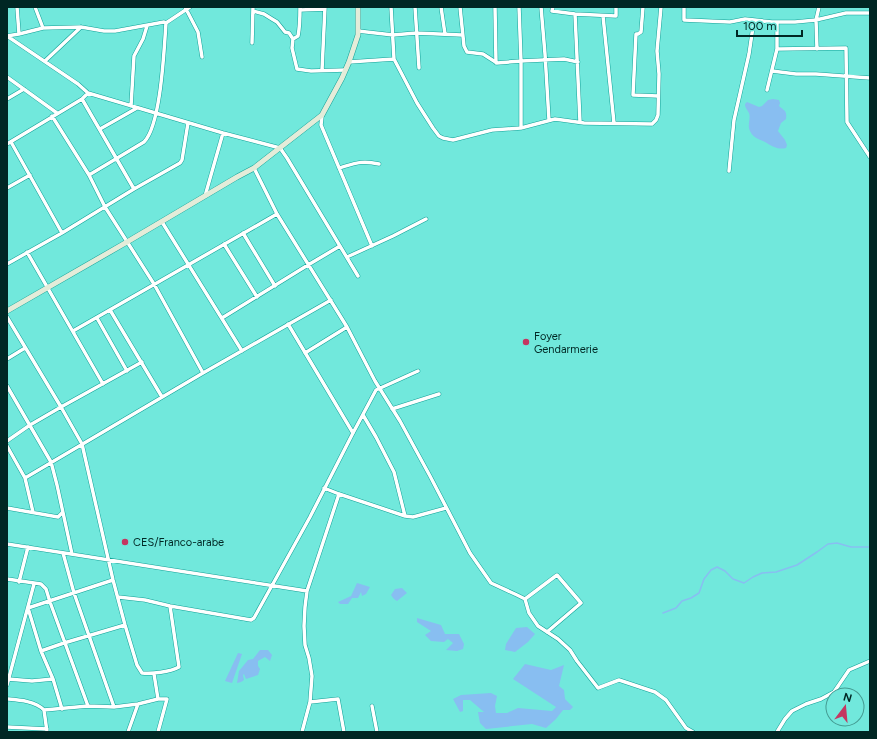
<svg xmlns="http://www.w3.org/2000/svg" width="877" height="739" font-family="Figtree,sans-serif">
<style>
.water{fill:#88bef1}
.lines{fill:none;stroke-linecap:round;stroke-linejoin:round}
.stream{stroke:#88bef1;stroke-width:1.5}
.street-casing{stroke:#10a197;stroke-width:4.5}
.secondary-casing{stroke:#10a197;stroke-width:6}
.street{stroke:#fff;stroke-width:3.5}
.secondary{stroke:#e4ecd9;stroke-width:5}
.poi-dot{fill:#c43661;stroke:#71e8dc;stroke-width:1.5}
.labels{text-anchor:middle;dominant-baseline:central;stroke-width:3.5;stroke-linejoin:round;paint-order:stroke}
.poi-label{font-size:11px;fill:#002724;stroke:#71e8dc;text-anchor:start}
</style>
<rect width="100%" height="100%" fill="#71e8dc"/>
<path class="water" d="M 773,99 L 779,100 L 780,103 L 779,106 C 785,111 787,111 786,119 L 781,123 L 778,131 L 785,140 L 787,145 L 786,148 C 777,150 772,146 765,142 C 759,139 753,138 750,131 C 747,125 751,118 749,113 C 747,109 745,108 745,104 L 747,102 L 759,107 L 762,106 L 768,100 Z
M 357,583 L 370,587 L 366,594 L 362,596 L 361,592 L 358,598 L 352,598 L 348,604 L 340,604 L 338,602 L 351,596 Z
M 402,588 L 407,593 L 397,601 L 394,599 L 391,595 L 395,589 Z
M 417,618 L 441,625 L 445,634 L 459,634 L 464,644 L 463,649 L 457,651 L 446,650 L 453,643 L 448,639 L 444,642 L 431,641 L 425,635 L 431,631 L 417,622 Z
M 527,627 L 535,634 L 528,642 L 515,652 L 505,650 L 506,644 L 516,628 Z
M 260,650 L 268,650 L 272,655 L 270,661 L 265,657 L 258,661 L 258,666 L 260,669 L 258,675 L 246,679 L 244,674 L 243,675 L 244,680 L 241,682 L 237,683 L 239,671 L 248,660 L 253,659 Z
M 238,653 L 242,654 L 232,683 L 225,681 Z
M 525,664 L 551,670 L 564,665 L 559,686 L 564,690 L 565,699 L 573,707 L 570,710 L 563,710 L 556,719 L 546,728 L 532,724 L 486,729 L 480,723 L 478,712 L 484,712 L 470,700 L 463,700 L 463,711 L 460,712 L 453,699 L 461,695 L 491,693 L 497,696 L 495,706 L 496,713 L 507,713 L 518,708 L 552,711 L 556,707 L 513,679 Z"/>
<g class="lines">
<path class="stream" d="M 663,613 L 676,608 L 682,601 L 691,598 L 699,593 L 704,579 L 711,570 L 717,567 L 725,571 L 733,579 L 744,583 L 753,577 L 762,573 L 776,572 L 797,565 L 817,552 L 828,544 L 837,543 L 851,547 L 870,547"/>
<g class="street-casing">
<path id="street" d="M 35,7 L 43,28
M 185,7 L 198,32 L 202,57
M 391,7 L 394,59 L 417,103 L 433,128 L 439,136 L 443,138 L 453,140 L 492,130 L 521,128 L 555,119 L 584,123 L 652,124 L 656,120 L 658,115 L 659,74 L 657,51 L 661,7
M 415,7 L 419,68
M 441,7 L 445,34
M 460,7 L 464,46 L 467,52 L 483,54 L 497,63 L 521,61 L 564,59 L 578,62
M 495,7 L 496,63
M 519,7 L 521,61 L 521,128
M 541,7 L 545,54 L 549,120
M 553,7 L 552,11 L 575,14 L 616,16 L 616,7
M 643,7 L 641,32 L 638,34 L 636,34 L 633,95 L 658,96
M 684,7 L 684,20 L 730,22 L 745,19 L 772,22 L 795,22 L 816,20 L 846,13 L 870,13
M 300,10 L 325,9
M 253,11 L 264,14 L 272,19 L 277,22 L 285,32 L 289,33 L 293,39 L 292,48 L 297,69 L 311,71 L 345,70
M 575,14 L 580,122
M 603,16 L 614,123
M 358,31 L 393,35 L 416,33 L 462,35
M 19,34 L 43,28 L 81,27 L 104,31 L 115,31 L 164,22 L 166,23
M 7,36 L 78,84 L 88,93 L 223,133 L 280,148 L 287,158 L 358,276
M 7,36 L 19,34 L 17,7
M 293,39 L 298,36 C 300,26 300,17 300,7
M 252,43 L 253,7
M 777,49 L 846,48 L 847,122 L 870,157
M 817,49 L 816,20 L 819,7
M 45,61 L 81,27
M 349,62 L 394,59
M 322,70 L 325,7
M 772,71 L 796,74 L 816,74 L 870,78
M 7,77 L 57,113
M 767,90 L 777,49 L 777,22
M 7,99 L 24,89
M 82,99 L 134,189
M 131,106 L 134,56 L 143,39 L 147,26
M 52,116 L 89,175 L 105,207 L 154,284 L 203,373
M 322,116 L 321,125 L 372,246
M 100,129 L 137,108
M 11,142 L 62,233
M 7,144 L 82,99 L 88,93
M 254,168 L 277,214 L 347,327 L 375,381 L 400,421 L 430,476 L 470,553 L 491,583 L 517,595 L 525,599 L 529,613 L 538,626 L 558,639 L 570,650 L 577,661 L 598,688 L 619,680 L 655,692 L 666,700 L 686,728 L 693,732
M 339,168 C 356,163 362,160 379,164
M 729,171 L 734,120 L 749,54 L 754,20
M 89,175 L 144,142 C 161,125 164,50 166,23 L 190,7
M 7,188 L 30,175
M 205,196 L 223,133
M 162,222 L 242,351
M 243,233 L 275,286
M 224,244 L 257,297
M 27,252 L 103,384
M 347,257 L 393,236 L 426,219
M 7,264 L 62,233 L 134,189 L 180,163 L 182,160 L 188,123
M 110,310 L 162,397
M 7,317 L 61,407 L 82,444 L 113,580 L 125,625 L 137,665 L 142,673 C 152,674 170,672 179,667 L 170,606
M 97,318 L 127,371
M 222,318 L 308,265 L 340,246
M 288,324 L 353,433
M 73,331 L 277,214
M 305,353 L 347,327
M 7,359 L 25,348
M 7,386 L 51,462 L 57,485 L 72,554
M 392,409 L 439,394
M 363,415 L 376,437 L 394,472 L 405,516
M 7,441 L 30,425 L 61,407 L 142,362
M 7,446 L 25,478 L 33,512
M 25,478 L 203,373 L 331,300
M 324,488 L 339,494 L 405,516 L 413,517 L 446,508
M 7,508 L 58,517 L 62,513
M 7,544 L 307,591
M 63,553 L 74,593 L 114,707
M 7,579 L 41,584 L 46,589 L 50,602 L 88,706
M 19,582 L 28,547
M 118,597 L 145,600 L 170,606 L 251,620 L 254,618 L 310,517 L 353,433 L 376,390 L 418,371
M 525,599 L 557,575 L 581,603 L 547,632
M 28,608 L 41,651 L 53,679 L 62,709
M 28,608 L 113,580
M 41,651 L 64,643 L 125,625
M 154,674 L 158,699
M 8,679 L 32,681 L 53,679
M 7,685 L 34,584
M 7,699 C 19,700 35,701 44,710 L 47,732
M 310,702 L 338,699 L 344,732
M 372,706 L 377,732
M 44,710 L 88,706 L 114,707 L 138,704 L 158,699 L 167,699 L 158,732
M 7,727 L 47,729
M 128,732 L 138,704
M 302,732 L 310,702 L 312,676 L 309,658 L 305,645 L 304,626 L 305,607 L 307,591 L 339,494
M 777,732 L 785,719 L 792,711 L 806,704 L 821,699 L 834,692 L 849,670 L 870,661"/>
</g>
<g class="secondary-casing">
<path id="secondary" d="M 7,311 L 127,242 L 237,177 L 254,168 L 322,115 L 342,78 L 349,62 L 358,35 L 358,7"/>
</g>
<use href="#street" class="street"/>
<use href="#secondary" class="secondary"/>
</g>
<g class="poi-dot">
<circle cx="526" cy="342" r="4"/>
<circle cx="125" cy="542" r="4"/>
</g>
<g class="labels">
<g class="poi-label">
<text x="534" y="336">Foyer<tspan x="534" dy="13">Gendarmerie</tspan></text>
<text x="133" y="542">CES/Franco-arabe</text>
</g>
</g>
<rect width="877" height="739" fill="none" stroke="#002724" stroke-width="16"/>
<g transform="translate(845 707) rotate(16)"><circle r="19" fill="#71e8dc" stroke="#449b92"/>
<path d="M0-3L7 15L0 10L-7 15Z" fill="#c43661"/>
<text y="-6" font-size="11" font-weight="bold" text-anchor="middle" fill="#002724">N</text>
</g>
<path d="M737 30v6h65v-6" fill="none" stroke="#002724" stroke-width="2"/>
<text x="743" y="30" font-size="12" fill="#002724" stroke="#71e8dc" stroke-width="3" paint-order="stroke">100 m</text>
</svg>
